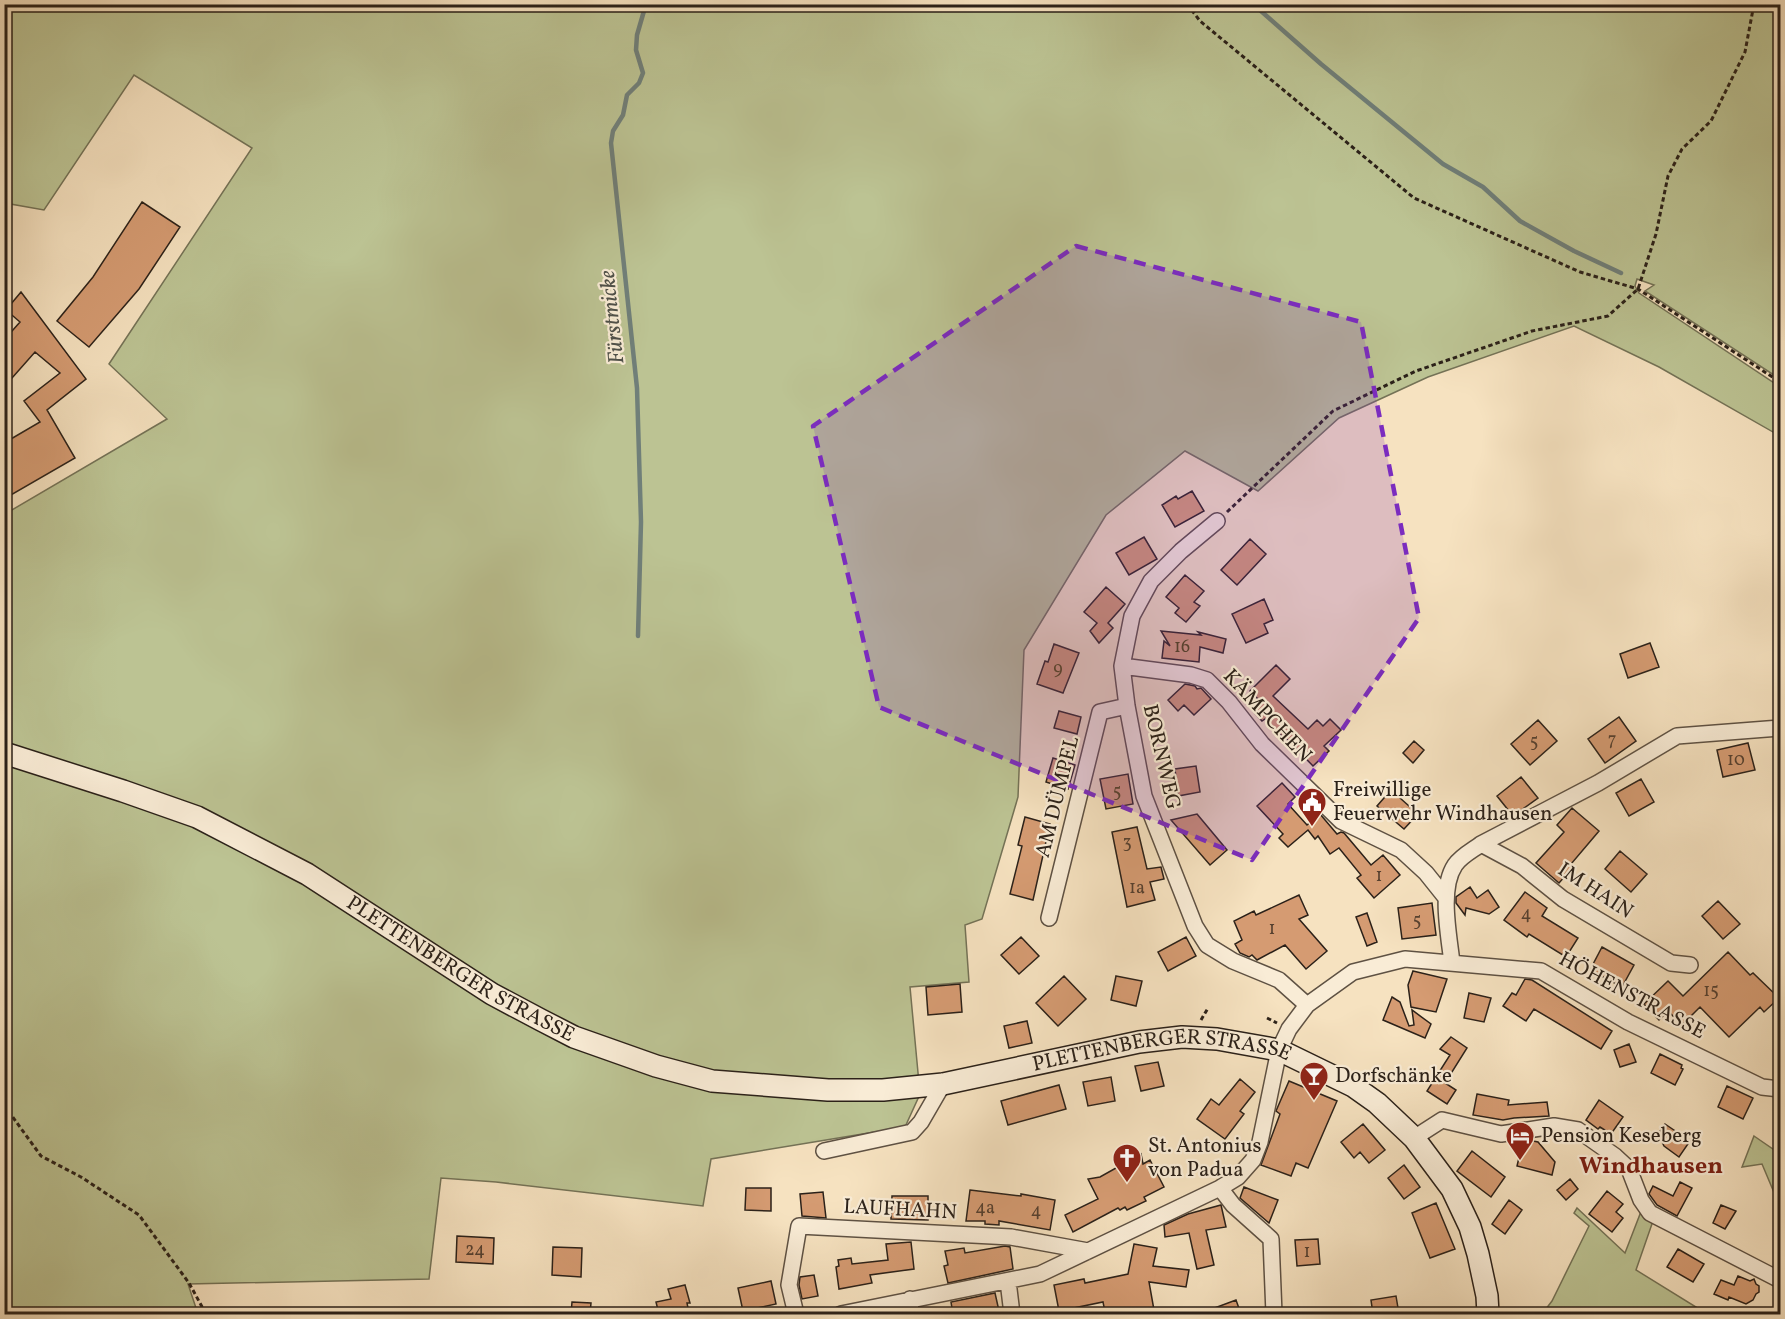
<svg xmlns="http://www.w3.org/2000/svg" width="1785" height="1319" font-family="Vollkorn,serif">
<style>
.green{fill:#bcc393;stroke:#747256;stroke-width:1.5}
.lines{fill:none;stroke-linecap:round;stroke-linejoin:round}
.stream{stroke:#707f79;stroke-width:4.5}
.building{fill:#d59b72;stroke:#2b2119;stroke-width:1.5}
.street-casing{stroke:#5e5143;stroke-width:18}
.secondary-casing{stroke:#2b2119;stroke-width:24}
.path{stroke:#2b2119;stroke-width:3;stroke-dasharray:4.5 3;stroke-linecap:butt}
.street{stroke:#f9ecd6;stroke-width:15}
.secondary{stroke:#f9ecd6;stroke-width:21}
.marked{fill:#7b2cbf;fill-opacity:0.2;stroke:#7b2cbf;stroke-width:4.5;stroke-dasharray:12 8;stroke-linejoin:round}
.labels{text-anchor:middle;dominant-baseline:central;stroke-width:4.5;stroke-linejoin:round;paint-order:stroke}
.number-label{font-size:18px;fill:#56402f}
.street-label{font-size:21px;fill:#2b2119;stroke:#f9ecd6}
.poi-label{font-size:21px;fill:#2b2119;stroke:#f9ecd6;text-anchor:start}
.water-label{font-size:22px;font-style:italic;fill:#4e5049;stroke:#f9ecd6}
.quarter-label{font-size:24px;font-weight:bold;fill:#7a1f14;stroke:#f9ecd6}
</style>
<rect width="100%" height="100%" fill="#f6e2c0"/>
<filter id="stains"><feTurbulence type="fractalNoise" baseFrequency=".00333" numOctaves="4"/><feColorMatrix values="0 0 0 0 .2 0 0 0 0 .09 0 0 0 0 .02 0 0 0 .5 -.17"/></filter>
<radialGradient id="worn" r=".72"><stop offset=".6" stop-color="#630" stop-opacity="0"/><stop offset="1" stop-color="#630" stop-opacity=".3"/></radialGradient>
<path class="green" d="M 4,5 L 1780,5 L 1780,379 L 1645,291 L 1654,285 L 1637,279 L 1635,286 L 1639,293 L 1780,387 L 1780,436 L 1659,367 L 1574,326 L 1428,377 L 1339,418 L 1258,491 L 1185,451 L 1106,515 L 1024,650 L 1018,797 L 982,919 L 965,925 L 969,982 L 910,987 L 920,1094 L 905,1127 L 711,1159 L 703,1206 L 496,1182 L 441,1178 L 429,1279 L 188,1284 L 198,1314 L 5,1314 L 5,514 L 167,419 L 109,364 L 252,148 L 134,75 L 44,210 L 5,203 Z
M 1754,1136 L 1780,1154 L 1780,1214 L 1778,1202 L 1762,1164 L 1742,1167 Z
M 1577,1208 L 1625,1253 L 1642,1209 L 1653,1221 L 1636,1270 L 1696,1307 L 1692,1314 L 1542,1314 L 1552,1301 L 1589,1226 L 1574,1213 Z"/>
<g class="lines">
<path class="stream" d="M 1253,4 L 1321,64 L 1443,164 L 1483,187 L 1520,221 L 1574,251 L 1621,273
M 638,636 L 641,522 L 637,388 L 611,143 L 613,131 L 623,115 L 627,95 L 639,83 L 643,73 L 636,50 L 637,35 L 646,4"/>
</g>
<path class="building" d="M 142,202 L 180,227 L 139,289 L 89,347 L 57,321 L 93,277 Z
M 21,292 L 86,379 L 47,410 L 75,458 L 4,499 L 4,443 L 40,422 L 24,401 L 60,373 L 35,352 L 4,387 L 4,340 L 20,322 L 6,310 Z
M 1192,491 L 1204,511 L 1175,527 L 1162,505 L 1176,496 L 1178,499 Z
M 1144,537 L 1157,559 L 1129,575 L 1116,553 Z
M 1250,539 L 1266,554 L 1237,585 L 1221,570 Z
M 1185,575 L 1204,591 L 1194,602 L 1200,606 L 1186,622 L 1175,613 L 1179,608 L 1166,597 Z
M 1106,587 L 1125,604 L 1108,623 L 1113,628 L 1099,643 L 1090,631 L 1097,623 L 1084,612 Z
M 1264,599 L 1273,620 L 1264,624 L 1268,633 L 1246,643 L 1232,614 Z
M 1161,631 L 1201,635 L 1198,632 L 1226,639 L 1223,653 L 1200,647 L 1199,662 L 1162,658 L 1164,641 L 1170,646 Z
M 1650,643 L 1659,667 L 1628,678 L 1620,654 Z
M 1054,644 L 1079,653 L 1063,693 L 1037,684 L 1045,661 L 1048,662 Z
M 1276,665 L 1290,679 L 1273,696 L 1308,729 L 1317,720 L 1323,726 L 1330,719 L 1341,730 L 1324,746 L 1329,751 L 1313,766 L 1285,737 L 1284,738 L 1265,719 L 1262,721 L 1251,709 L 1260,701 L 1250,691 Z
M 1185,684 L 1195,686 L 1197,689 L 1201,688 L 1211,699 L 1194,715 L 1184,705 L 1178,711 L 1168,700 Z
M 1059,711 L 1081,717 L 1077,734 L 1054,728 Z
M 1619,717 L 1636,741 L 1605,763 L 1588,739 Z
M 1538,720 L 1557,741 L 1530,765 L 1511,744 Z
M 1414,741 L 1424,750 L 1413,763 L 1403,753 Z
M 1748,743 L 1755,770 L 1723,777 L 1717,750 Z
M 1053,758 L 1075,765 L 1068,789 L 1046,782 Z
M 1196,766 L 1200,792 L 1178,796 L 1175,769 Z
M 1128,774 L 1133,804 L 1106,809 L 1100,779 Z
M 1521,777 L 1538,798 L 1513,816 L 1497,796 Z
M 1641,779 L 1654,802 L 1629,816 L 1616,793 Z
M 1282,783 L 1295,797 L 1288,804 L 1307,825 L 1320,814 L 1337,834 L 1341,832 L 1344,833 L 1371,865 L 1383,855 L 1400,875 L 1374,898 L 1357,878 L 1361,875 L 1339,848 L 1330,854 L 1318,836 L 1315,839 L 1308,830 L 1288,847 L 1279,838 L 1283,834 L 1257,806 Z
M 1391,790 L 1418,814 L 1404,829 L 1377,806 Z
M 1572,808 L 1599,831 L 1571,864 L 1574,866 L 1559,883 L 1536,863 L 1564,832 L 1557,825 Z
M 1197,814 L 1227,850 L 1210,865 L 1171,820 Z
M 1025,817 L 1050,824 L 1033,900 L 1010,894 L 1022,846 L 1018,845 Z
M 1137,827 L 1147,869 L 1161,867 L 1164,879 L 1150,882 L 1155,900 L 1127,907 L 1112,832 Z
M 1620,851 L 1647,874 L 1631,892 L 1605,869 Z
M 1470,887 L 1477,898 L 1488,890 L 1499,907 L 1489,914 L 1466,908 L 1465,915 L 1456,903 L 1456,897 Z
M 1525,892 L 1547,908 L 1542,916 L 1578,938 L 1566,957 L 1529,934 L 1527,937 L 1504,920 Z
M 1299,895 L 1308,915 L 1299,919 L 1327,951 L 1306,969 L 1285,945 L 1257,960 L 1252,955 L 1249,957 L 1240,953 L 1235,944 L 1242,940 L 1234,921 L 1254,911 L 1256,915 Z
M 1718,901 L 1740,924 L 1723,939 L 1702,916 Z
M 1432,903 L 1436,935 L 1402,939 L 1398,908 Z
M 1367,913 L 1377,942 L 1367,946 L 1356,917 Z
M 1021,937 L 1039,956 L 1019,974 L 1001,955 Z
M 1186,937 L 1196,956 L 1168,971 L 1158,952 Z
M 1602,947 L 1634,965 L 1622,987 L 1590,970 Z
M 1728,952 L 1750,975 L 1753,973 L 1779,998 L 1764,1012 L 1760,1007 L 1729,1037 L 1700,1007 L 1682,1025 L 1668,1011 L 1659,1020 L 1644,1004 L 1668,981 L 1683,996 Z
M 1413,971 L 1447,979 L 1436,1012 L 1411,1007 L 1408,985 Z
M 1064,976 L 1086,999 L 1058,1026 L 1036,1003 Z
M 1116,976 L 1142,981 L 1136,1006 L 1111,1000 Z
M 1525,979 L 1532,980 L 1612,1031 L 1601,1049 L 1534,1009 L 1526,1021 L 1503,1006 L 1512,993 L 1516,995 Z
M 960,984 L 962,1012 L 928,1015 L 926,987 Z
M 1469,993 L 1491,998 L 1484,1022 L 1464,1018 Z
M 1392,997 L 1400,1002 L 1409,1026 L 1414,1025 L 1412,1010 L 1431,1024 L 1425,1038 L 1383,1020 Z
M 1027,1021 L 1032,1043 L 1009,1048 L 1004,1026 Z
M 1451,1037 L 1467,1048 L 1445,1083 L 1456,1090 L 1447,1104 L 1427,1091 L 1450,1055 L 1440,1049 Z
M 1629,1044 L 1636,1062 L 1620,1067 L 1614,1050 Z
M 1660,1054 L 1682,1065 L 1681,1068 L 1683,1069 L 1675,1085 L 1651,1073 Z
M 1158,1062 L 1164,1086 L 1141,1091 L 1135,1066 Z
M 1111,1077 L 1115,1101 L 1088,1106 L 1083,1082 Z
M 1240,1079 L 1255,1092 L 1240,1111 L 1244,1114 L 1225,1139 L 1197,1119 L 1211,1099 L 1219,1105 Z
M 1289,1081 L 1337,1101 L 1308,1168 L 1296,1163 L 1291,1176 L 1261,1165 L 1280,1114 L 1276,1111 Z
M 1059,1085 L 1066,1109 L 1008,1125 L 1001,1101 Z
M 1727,1086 L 1753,1098 L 1743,1119 L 1718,1107 Z
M 1477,1094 L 1509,1100 L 1508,1105 L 1547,1102 L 1549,1116 L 1514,1118 L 1503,1120 L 1473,1115 Z
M 1599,1100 L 1623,1117 L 1611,1134 L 1600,1127 L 1598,1129 L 1586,1120 Z
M 1363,1124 L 1385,1150 L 1369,1163 L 1360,1152 L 1354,1158 L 1341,1142 Z
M 1665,1124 L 1690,1141 L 1679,1157 L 1664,1146 L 1662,1142 L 1656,1137 Z
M 1528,1140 L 1538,1142 L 1555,1162 L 1552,1175 L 1517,1166 L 1523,1141 Z
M 1472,1151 L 1505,1177 L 1491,1197 L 1457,1171 Z
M 1141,1154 L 1143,1164 L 1150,1160 L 1164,1187 L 1144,1197 L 1146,1201 L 1127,1210 L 1125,1207 L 1120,1210 L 1118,1208 L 1073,1232 L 1065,1215 L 1098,1199 L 1088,1179 L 1100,1177 Z
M 1404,1165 L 1420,1187 L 1404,1199 L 1388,1178 Z
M 1570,1179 L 1578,1189 L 1566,1200 L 1557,1190 Z
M 1680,1182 L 1692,1188 L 1677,1216 L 1657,1205 L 1649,1194 L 1653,1186 L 1673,1196 Z
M 1244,1187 L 1278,1200 L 1269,1223 L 1240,1198 Z
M 746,1188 L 771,1188 L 771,1211 L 745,1210 Z
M 970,1190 L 1021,1196 L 1021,1194 L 1055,1200 L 1050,1230 L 999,1221 L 999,1225 L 985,1224 L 985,1221 L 966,1221 Z
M 1607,1191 L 1623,1204 L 1616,1212 L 1623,1218 L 1612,1232 L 1589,1214 Z
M 823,1192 L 826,1218 L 802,1216 L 800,1194 Z
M 892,1196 L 928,1196 L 928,1220 L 891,1219 Z
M 1509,1200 L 1522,1210 L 1505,1234 L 1492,1224 Z
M 1436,1203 L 1455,1249 L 1430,1258 L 1412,1213 Z
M 1221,1205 L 1226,1227 L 1206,1230 L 1214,1265 L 1197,1269 L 1189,1233 L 1165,1237 L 1164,1225 L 1188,1214 Z
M 1721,1205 L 1736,1211 L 1725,1229 L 1713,1223 Z
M 457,1236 L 494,1238 L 493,1264 L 456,1262 Z
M 1318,1239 L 1320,1264 L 1297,1266 L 1295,1240 Z
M 911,1242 L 914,1269 L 870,1275 L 872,1283 L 839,1289 L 836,1267 L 839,1266 L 838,1260 L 851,1258 L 852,1264 L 888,1260 L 886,1244 Z
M 1134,1244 L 1157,1248 L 1153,1266 L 1189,1270 L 1186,1287 L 1149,1282 L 1154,1310 L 1132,1314 L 1117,1314 L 1116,1310 L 1105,1312 L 1103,1302 L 1059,1311 L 1054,1285 L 1084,1279 L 1085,1283 L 1128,1274 Z
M 1005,1246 L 1010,1247 L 1013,1269 L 948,1283 L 944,1266 L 948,1265 L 945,1251 L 964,1248 L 965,1253 Z
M 553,1247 L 582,1248 L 581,1277 L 552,1275 Z
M 1678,1249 L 1704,1264 L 1693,1282 L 1667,1267 Z
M 814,1275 L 818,1296 L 802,1299 L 799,1285 L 800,1277 Z
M 1738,1276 L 1750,1281 L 1754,1279 L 1756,1284 L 1759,1286 L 1759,1292 L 1756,1294 L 1753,1300 L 1746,1304 L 1729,1297 L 1728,1300 L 1714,1294 L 1721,1280 L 1734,1285 Z
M 771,1281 L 776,1304 L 743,1311 L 738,1288 Z
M 685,1285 L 690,1303 L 687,1303 L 689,1313 L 659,1314 L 656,1302 L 671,1299 L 668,1289 Z
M 995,1293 L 999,1311 L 980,1314 L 953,1314 L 951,1302 Z
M 1396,1296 L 1399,1314 L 1373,1314 L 1371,1300 Z
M 1236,1300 L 1241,1314 L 1201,1314 L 1201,1313 Z
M 572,1302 L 591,1303 L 590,1314 L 571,1314 Z"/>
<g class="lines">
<g class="street-casing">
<path id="street" d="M 1217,521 L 1181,551 L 1151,581 L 1132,616 L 1122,666 L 1127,706 L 1144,796 L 1195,926 L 1207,945 L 1233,961 L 1279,980 L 1307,1005
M 1122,666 L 1191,675 L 1207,680 L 1229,702 L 1262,744 L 1341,821 L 1401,850 L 1426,873 L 1446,898
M 1481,844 L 1522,866 L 1563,899 L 1671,963 L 1690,965
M 1049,918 L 1100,712 L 1127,706
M 1452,963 C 1449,935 1439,889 1455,865 C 1461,856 1473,850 1481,844 L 1598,783 L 1677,736 L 1780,728
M 1414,1138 L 1442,1120 L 1501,1134 L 1554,1126 L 1578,1130 L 1615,1156 L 1629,1169 L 1641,1200 L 1650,1213 L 1780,1280
M 824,1151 L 912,1132 L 921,1122 L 943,1084
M 1220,1188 L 1233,1205 L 1271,1239 L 1274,1314
M 1008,1281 L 1012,1314
M 910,1299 L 911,1314
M 796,1314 L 789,1285 L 799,1226 L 1011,1237 L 1088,1251
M 841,1314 L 1040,1274 L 1220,1188 L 1238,1177 L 1253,1160 L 1260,1142 L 1279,1050 L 1289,1029 L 1307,1005 L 1353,972 L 1405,959 L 1541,971 L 1628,1022 L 1762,1087 L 1780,1089"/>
</g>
<g class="secondary-casing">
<g id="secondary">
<path id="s1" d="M 4,753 L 123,791 L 197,817 L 307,874 L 492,994 L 541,1020 L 574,1037 L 656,1066 L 712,1081 L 828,1090 L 883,1090 L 943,1084 L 1139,1042 L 1182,1037 L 1217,1039 L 1279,1050 L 1353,1086 L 1377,1103 L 1414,1138 L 1452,1189 L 1470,1227 L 1478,1254 L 1487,1296 L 1488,1314"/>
</g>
</g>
<path class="path" d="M 1187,4 L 1200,21 L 1414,198 L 1580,272 L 1638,289 L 1780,382
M 1227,512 L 1333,411 L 1416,371 L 1532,331 L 1608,316 L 1638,289 L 1656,234 L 1668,176 L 1682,149 L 1711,121 L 1745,52 L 1754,4
M 1267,1018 L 1277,1023
M 1201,1020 L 1208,1008
M 4,1105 L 41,1156 L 81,1177 L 139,1215 L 189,1283 L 206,1314"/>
<use href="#street" class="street"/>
<use href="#secondary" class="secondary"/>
</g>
<path class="marked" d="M 1076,246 L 1361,322 L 1419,618 L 1252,860 L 879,707 L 813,426 Z"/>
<defs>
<g id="civic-pin" transform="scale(1.5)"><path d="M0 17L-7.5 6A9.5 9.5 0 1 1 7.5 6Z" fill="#8f2418" stroke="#f9ecd6"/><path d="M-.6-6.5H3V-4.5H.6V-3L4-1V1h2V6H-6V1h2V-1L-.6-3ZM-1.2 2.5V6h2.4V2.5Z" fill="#fff"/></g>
<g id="bar-pin" transform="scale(1.5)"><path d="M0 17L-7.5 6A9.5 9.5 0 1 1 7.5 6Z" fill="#8f2418" stroke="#f9ecd6"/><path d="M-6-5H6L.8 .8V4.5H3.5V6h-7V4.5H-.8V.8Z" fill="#fff"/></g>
<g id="hotel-pin" transform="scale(1.5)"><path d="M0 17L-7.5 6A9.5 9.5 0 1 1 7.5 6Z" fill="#8f2418" stroke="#f9ecd6"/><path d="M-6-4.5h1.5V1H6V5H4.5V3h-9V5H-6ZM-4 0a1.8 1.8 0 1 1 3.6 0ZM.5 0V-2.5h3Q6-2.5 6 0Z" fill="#fff"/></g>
<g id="church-pin" transform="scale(1.5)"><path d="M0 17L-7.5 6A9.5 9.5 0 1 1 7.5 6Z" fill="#8f2418" stroke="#f9ecd6"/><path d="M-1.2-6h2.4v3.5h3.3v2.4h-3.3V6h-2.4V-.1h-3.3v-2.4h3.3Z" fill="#fff"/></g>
</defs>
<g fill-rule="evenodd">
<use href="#civic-pin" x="1312" y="802"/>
<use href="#bar-pin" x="1314" y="1076"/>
<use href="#hotel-pin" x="1520" y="1136"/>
<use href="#church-pin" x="1127" y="1158"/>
</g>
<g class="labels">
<g class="number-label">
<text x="1182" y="647">16</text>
<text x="1058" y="669">9</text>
<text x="1612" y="740">7</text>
<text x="1534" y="742">5</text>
<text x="1736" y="760">10</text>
<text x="1117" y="792">5</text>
<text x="1127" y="843">3</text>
<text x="1379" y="876">1</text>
<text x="1137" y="888">1a</text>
<text x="1526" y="914">4</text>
<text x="1417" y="921">5</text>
<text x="1272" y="929">1</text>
<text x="1711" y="991">15</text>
<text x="985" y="1208">4a</text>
<text x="1036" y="1211">4</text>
<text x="475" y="1250">24</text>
<text x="1307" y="1252">1</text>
</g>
<g class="street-label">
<text transform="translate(1267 716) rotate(47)">KÄMPCHEN</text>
<text transform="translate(1161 757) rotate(77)">BORNWEG</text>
<text transform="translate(1058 797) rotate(-76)">AM DÜMPEL</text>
<text transform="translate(1595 891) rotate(33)">IM HAIN</text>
<text stroke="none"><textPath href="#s1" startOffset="508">PLETTENBERGER STRASSE</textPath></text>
<text transform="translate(1632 996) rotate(28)">HÖHENSTRASSE</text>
<text stroke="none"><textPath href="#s1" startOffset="1240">PLETTENBERGER STRASSE</textPath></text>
<text transform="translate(900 1210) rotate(3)">LAUFHAHN</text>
</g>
<g class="poi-label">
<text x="1333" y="790">Freiwillige<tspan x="1333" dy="24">Feuerwehr Windhausen</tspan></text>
<text x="1335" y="1076">Dorfschänke</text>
<text x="1541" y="1136">Pension Keseberg</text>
<text x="1148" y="1146">St. Antonius<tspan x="1148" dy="24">von Padua</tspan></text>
</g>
<g class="water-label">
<text transform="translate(613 317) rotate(-96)">Fürstmicke</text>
</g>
<g class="quarter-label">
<text x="1651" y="1167">Windhausen</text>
</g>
</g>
<rect width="1785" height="1319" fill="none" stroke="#f6e2c0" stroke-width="24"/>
<rect x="6" y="6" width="1773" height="1307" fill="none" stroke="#2b2119" stroke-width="3"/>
<rect x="12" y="12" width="1761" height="1295" fill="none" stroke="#2b2119" stroke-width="1.5"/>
<rect width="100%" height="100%" filter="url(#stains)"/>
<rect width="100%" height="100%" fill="url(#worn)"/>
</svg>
